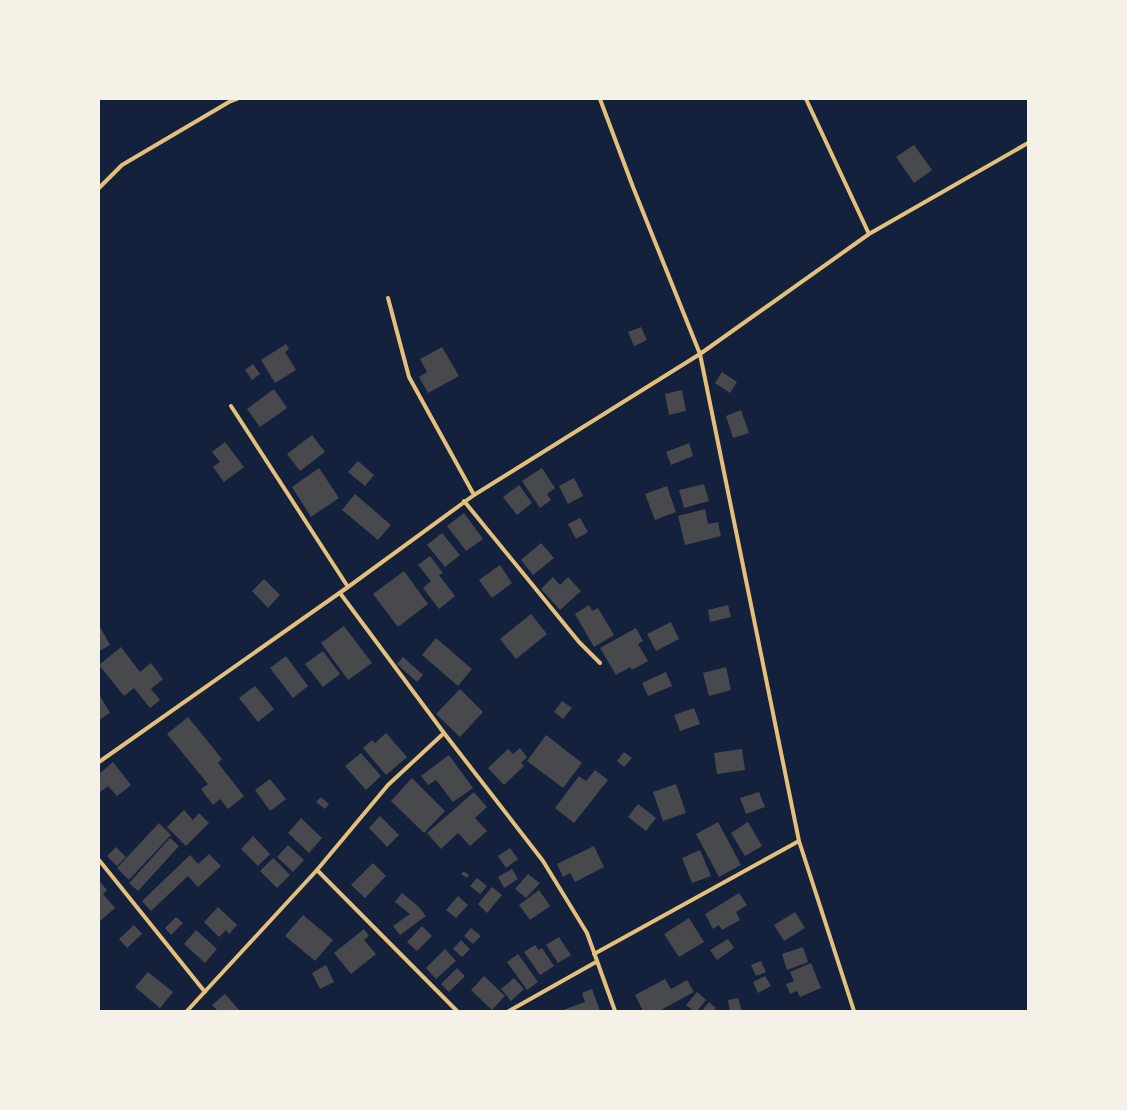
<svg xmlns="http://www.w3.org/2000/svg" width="1127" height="1110" font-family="'Open Sans',sans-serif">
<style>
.building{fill:#48494c}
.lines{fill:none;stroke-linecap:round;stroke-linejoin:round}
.minor{stroke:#e5c07b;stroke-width:4}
</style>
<rect width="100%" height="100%" fill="#14213d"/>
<path class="building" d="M 914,145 L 932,170 L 914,183 L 896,157 Z
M 641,327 L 647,340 L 634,346 L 628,332 Z
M 286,344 L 289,349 L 285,352 L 296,370 L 275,383 L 261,360 Z
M 442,347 L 459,376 L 428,393 L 419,377 L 427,372 L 420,359 Z
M 253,364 L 260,374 L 252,380 L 245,370 Z
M 722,372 L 737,382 L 730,393 L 715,383 Z
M 274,389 L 287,408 L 260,427 L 247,409 Z
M 682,390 L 686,411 L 669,415 L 665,394 Z
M 741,410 L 749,433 L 733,438 L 726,416 Z
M 312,435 L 325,452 L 300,471 L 287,454 Z
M 225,442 L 244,467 L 224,482 L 213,467 L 220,462 L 212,452 Z
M 689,443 L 693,456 L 671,465 L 666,452 Z
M 358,461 L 374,475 L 365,486 L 348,472 Z
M 319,468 L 339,498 L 311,517 L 292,487 Z
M 542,468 L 555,488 L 547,494 L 551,500 L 540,508 L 522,481 Z
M 574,478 L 583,496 L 568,504 L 559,486 Z
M 704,484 L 709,501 L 684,508 L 679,490 Z
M 519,485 L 532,503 L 517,515 L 503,497 Z
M 667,486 L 676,512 L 655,520 L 645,494 Z
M 355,494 L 391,525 L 378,540 L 342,510 Z
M 705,509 L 708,524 L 718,522 L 721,536 L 685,545 L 678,516 Z
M 464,513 L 483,539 L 466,551 L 447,526 Z
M 580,518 L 588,532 L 576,539 L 568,524 Z
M 442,533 L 460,555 L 445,567 L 427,545 Z
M 541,543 L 554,558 L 533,575 L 521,560 Z
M 430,556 L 443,573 L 439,575 L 455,596 L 439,609 L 423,588 L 431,581 L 418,565 Z
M 500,565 L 512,583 L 492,598 L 479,580 Z
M 404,571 L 428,604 L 398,627 L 373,594 Z
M 553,577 L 560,585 L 568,577 L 581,591 L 560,610 L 541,589 Z
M 264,579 L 280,595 L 268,608 L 252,591 Z
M 589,605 L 592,611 L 598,608 L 614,635 L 594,647 L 575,614 Z
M 728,605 L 731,617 L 710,622 L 708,610 Z
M 531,614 L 547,634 L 516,659 L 500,639 Z
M 671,622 L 679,639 L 656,651 L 647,634 Z
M 99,625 L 110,645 L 99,651 Z
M 344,626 L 372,663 L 348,680 L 321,643 Z
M 636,628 L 643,641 L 638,644 L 648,661 L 632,670 L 630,667 L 616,675 L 600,648 Z
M 436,638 L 472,669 L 458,686 L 422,655 Z
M 121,647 L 140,672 L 151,663 L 163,679 L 151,689 L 160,700 L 150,708 L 134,688 L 124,696 L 99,665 Z
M 323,651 L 340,674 L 323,687 L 305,664 Z
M 286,656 L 308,686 L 293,698 L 270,668 Z
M 403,657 L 423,675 L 417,682 L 397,664 Z
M 726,667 L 731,690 L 709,696 L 703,673 Z
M 666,672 L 672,686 L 648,696 L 642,683 Z
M 255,686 L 274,709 L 258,722 L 239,698 Z
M 460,689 L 483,712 L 460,737 L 436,714 Z
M 99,694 L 110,713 L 99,720 Z
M 562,701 L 572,708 L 563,719 L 554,712 Z
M 694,708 L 700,724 L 680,731 L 674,715 Z
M 188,717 L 222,759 L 218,763 L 244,796 L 228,809 L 220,799 L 213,805 L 201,789 L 208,784 L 167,734 Z
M 386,733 L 407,757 L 386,775 L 363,748 L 372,740 L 375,743 Z
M 546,735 L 582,763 L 563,788 L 527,761 Z
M 520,748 L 527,757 L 521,763 L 524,766 L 504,785 L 488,768 L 508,749 L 513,754 Z
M 742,749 L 745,770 L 717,774 L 714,753 Z
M 624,752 L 632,758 L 624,767 L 617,761 Z
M 361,753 L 381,776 L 366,790 L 345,766 Z
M 449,755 L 473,788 L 453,802 L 436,780 L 428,785 L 421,776 Z
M 113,762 L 131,785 L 117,796 L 108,786 L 99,793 L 99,774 Z
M 595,770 L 608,780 L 574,823 L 555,808 L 579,776 L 586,781 Z
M 412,778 L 445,811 L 424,833 L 391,801 Z
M 270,779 L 286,799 L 270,811 L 255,790 Z
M 676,784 L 686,813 L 663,821 L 653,792 Z
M 474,792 L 487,807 L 475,818 L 487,831 L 470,846 L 458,833 L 441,849 L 427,833 Z
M 759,792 L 765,807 L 746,814 L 740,798 Z
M 321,797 L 329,804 L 325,809 L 316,802 Z
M 638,804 L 656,818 L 646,831 L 628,817 Z
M 184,810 L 193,820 L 199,813 L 209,823 L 186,846 L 167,827 Z
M 380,816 L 399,835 L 387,847 L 369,828 Z
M 301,818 L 322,838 L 309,853 L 288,833 Z
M 718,822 L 741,865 L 719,877 L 696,834 Z
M 748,822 L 762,846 L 745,856 L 731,833 Z
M 159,823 L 171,835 L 129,880 L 117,868 Z
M 253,836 L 270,854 L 258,866 L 241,849 Z
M 170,838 L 179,846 L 138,891 L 129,883 Z
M 288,845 L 304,860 L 293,872 L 277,857 Z
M 594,846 L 604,867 L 575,882 L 570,873 L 563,877 L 557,864 Z
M 116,847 L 126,857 L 117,866 L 107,856 Z
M 510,848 L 518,859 L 506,868 L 498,856 Z
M 700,850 L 711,876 L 692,883 L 682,858 Z
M 209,854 L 221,866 L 198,887 L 188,876 L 151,911 L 142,901 L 190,855 L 198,864 Z
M 273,858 L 290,875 L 277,888 L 260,871 Z
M 373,863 L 386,876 L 365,898 L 351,885 Z
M 512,869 L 518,879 L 504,888 L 498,877 Z
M 464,871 L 469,875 L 467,878 L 461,874 Z
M 528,874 L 540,883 L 526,898 L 515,889 Z
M 477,878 L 487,886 L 480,894 L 470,886 Z
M 99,881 L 107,890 L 103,894 L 115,908 L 99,922 Z
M 492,887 L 502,895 L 487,913 L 478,904 Z
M 539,890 L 550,906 L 530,920 L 519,905 Z
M 402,893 L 419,907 L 426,916 L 400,935 L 393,926 L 410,914 L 395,902 Z
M 739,893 L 747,905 L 736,912 L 740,920 L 722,930 L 719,925 L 713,929 L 705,914 Z
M 458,896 L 468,905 L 456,918 L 446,910 Z
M 218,907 L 237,925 L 229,934 L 226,930 L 219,937 L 204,922 Z
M 795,912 L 805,928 L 784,941 L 774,925 Z
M 303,915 L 333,940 L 315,961 L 285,936 Z
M 176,917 L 183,923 L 171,935 L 165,928 Z
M 689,918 L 704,942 L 679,957 L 664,934 Z
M 134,925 L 142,934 L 127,948 L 119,939 Z
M 422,926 L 432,936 L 417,951 L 407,942 Z
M 471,928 L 481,936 L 473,944 L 464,936 Z
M 364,929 L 369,936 L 364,940 L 376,954 L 351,974 L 334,953 Z
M 196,930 L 217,949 L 205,963 L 184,944 Z
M 559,937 L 571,955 L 558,963 L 546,945 Z
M 728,939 L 734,948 L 717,960 L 710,950 Z
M 461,940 L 470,949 L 462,957 L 453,949 Z
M 535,945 L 539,950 L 542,948 L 554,966 L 540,975 L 524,952 Z
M 803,947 L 808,962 L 787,970 L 782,954 Z
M 445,949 L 456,961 L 436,979 L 426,968 Z
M 518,954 L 538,982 L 527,990 L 507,962 Z
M 761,961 L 766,972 L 756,976 L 751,965 Z
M 811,963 L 821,988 L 800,997 L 797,991 L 790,994 L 786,984 L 794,981 L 790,972 Z
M 326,965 L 334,982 L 320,989 L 312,973 Z
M 457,968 L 465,976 L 449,992 L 441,984 Z
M 148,972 L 173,992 L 160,1008 L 135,987 Z
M 484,976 L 505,996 L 492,1010 L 471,990 Z
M 765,976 L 771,986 L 758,993 L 753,982 Z
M 514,978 L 524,989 L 511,1001 L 501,989 Z
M 665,979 L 671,989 L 687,980 L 694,992 L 659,1011 L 643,1011 L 635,995 Z
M 592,989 L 600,1011 L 560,1011 L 585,1002 L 582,993 Z
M 697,992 L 706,1000 L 697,1011 L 694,1011 L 686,1005 Z
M 225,994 L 240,1011 L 218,1011 L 212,1005 Z
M 738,998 L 742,1011 L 730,1011 L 728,1000 Z
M 709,1002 L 716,1008 L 713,1011 L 705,1011 L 703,1009 Z"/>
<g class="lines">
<path class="minor" d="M 600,99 L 633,187 L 700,354 L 799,841 L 854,1011
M 806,99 L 869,234
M 99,188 L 122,165 L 229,102 L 237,99
M 388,298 L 409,377 L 474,495
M 231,406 L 348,587
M 464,501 L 579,642 L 600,663
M 340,593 L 444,733 L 543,861 L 587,933 L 615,1011
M 99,762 L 348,587 L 474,495 L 700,354 L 869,234 L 1028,143
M 99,860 L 205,992
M 317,870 L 457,1011
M 594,954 L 799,841
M 187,1011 L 317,870 L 388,785 L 444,733
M 509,1011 L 596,962"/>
</g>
<rect width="1127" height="1110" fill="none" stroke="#f6f1e7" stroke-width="200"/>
</svg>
